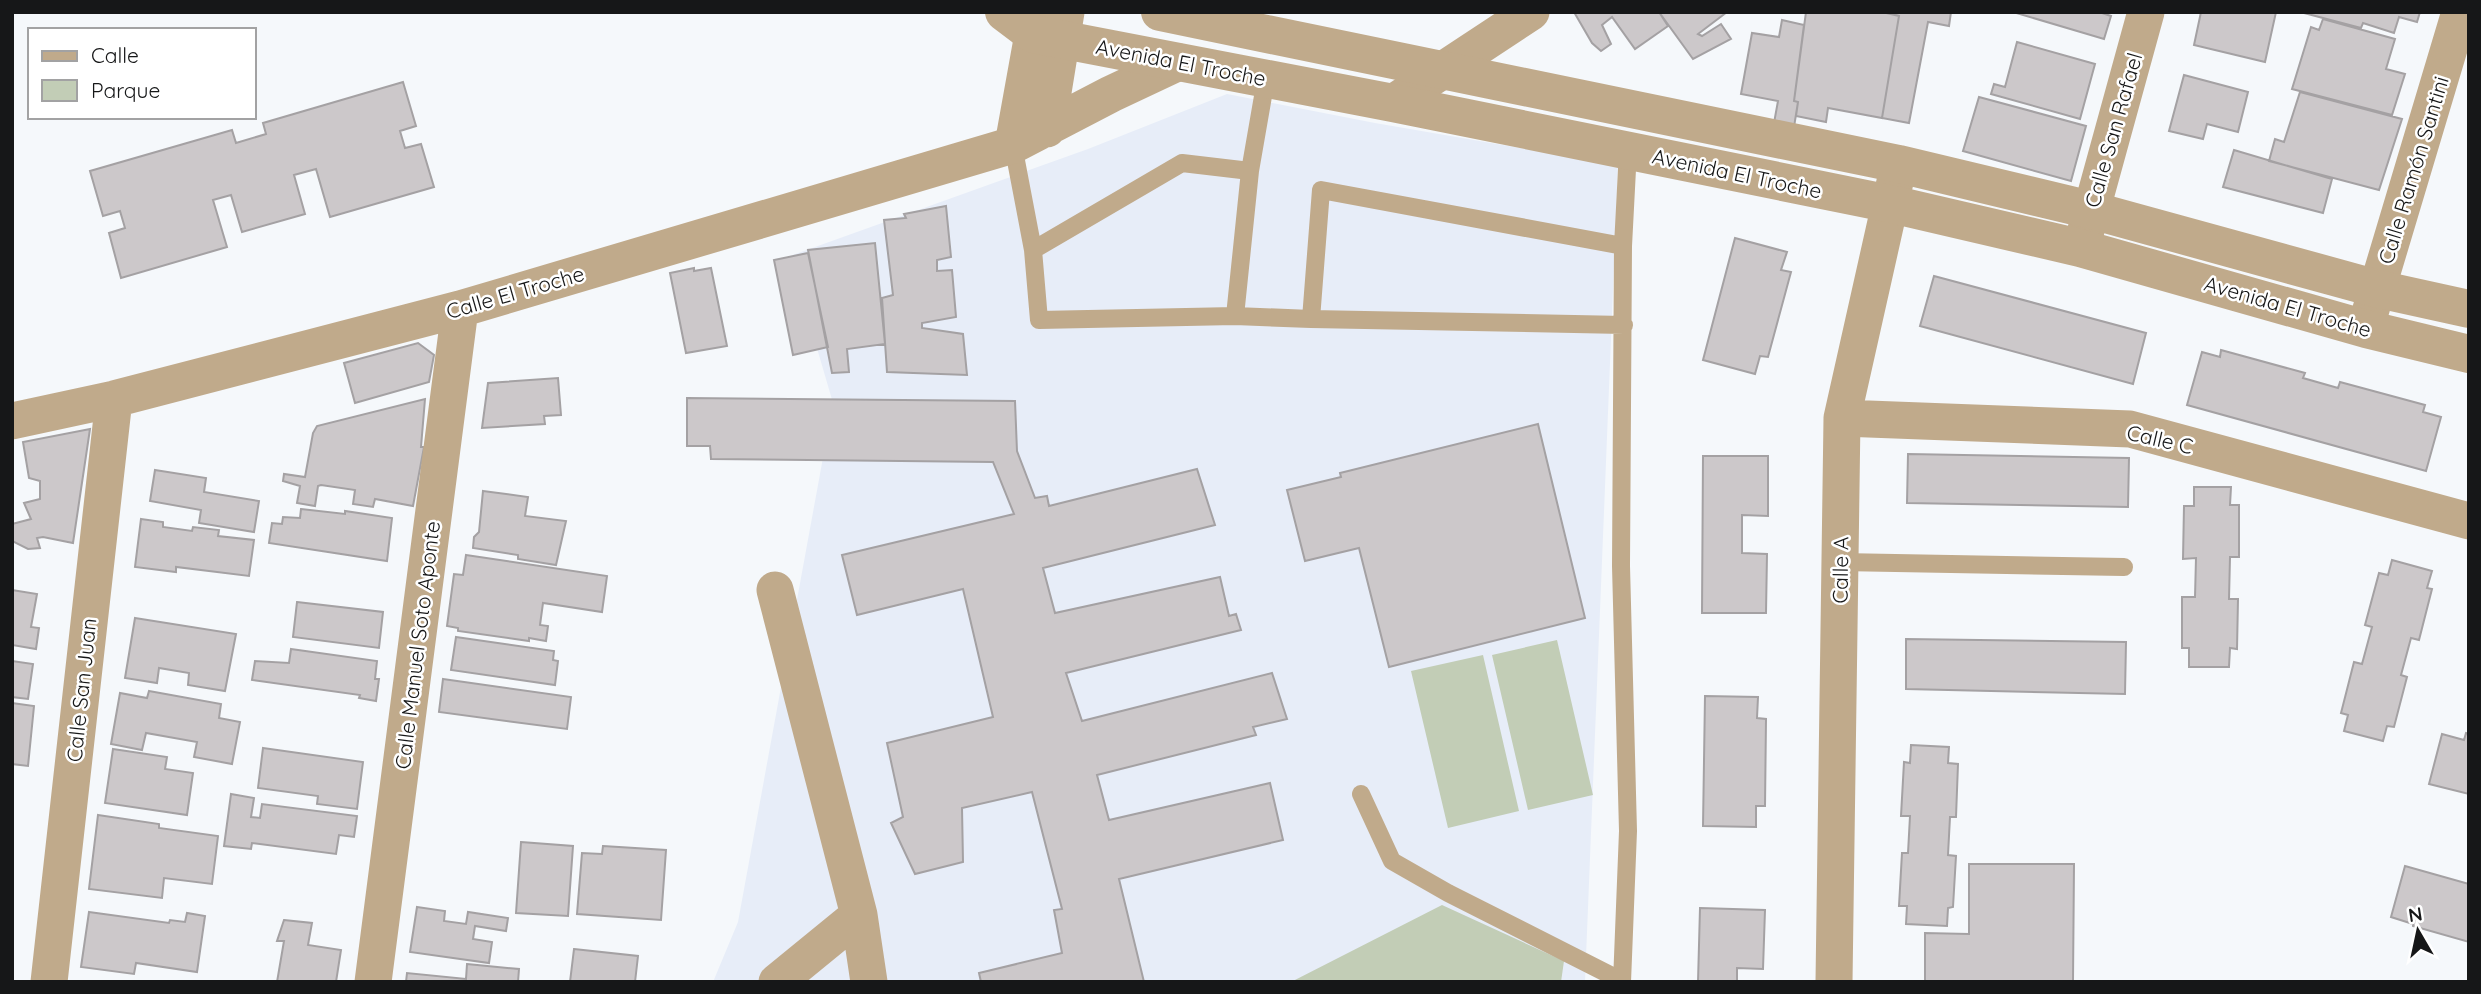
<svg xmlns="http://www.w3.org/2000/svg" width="2481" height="994" font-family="Quicksand,sans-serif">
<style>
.built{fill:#e7edf8}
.green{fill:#c2cdb6}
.building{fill:#ccc8ca;stroke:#a4a1a3;stroke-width:2}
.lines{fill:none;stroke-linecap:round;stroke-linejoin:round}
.service{stroke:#c0aa8b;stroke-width:18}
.minor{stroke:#c0aa8b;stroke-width:37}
.tertiary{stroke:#c0aa8b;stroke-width:38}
.labels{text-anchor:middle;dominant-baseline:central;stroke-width:5;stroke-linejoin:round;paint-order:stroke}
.street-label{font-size:21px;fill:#161718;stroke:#fff}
</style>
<rect width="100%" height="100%" fill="#f5f8fb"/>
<path class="built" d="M 1227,94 L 1375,123 L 1618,165 L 1585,982 L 713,982 L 738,922 L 833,403 L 790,256 L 1088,149 Z"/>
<path class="green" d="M 1557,640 L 1593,795 L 1528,810 L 1492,655 Z
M 1483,655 L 1519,811 L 1448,828 L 1411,671 Z
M 1442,905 L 1564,961 L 1561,982 L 1291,982 Z"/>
<path class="building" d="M 1574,12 L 1659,12 L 1668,26 L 1635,49 L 1612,17 L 1602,25 L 1611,44 L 1601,51 L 1592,43 Z
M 1659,12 L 1727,12 L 1698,34 L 1702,36 L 1721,24 L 1731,39 L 1693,59 Z
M 1806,12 L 1882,12 L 1899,16 L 1882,118 L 1828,108 L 1826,122 L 1796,116 L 1798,102 L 1794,101 Z
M 1887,12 L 1951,12 L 1949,26 L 1928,22 L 1909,123 L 1882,118 L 1899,16 Z
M 2013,12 L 2099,12 L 2111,16 L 2104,39 Z
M 2201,12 L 2276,12 L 2265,62 L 2194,45 Z
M 2420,12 L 2417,22 L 2399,17 L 2394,33 L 2363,23 L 2361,28 L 2304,13 Z
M 2323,19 L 2395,39 L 2386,69 L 2405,74 L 2392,115 L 2292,89 L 2311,27 L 2319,30 Z
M 1782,20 L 1804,25 L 1794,101 L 1798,102 L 1794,127 L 1774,123 L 1778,101 L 1741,94 L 1752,33 L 1779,37 Z
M 2017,42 L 2095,64 L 2080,119 L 1991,94 L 1994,84 L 2005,87 Z
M 2184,75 L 2248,92 L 2238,132 L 2207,124 L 2203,139 L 2169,131 Z
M 403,82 L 416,126 L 400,131 L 405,148 L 421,144 L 434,187 L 330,217 L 316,169 L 294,175 L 305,214 L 242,232 L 231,195 L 213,200 L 227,247 L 121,278 L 109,233 L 125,228 L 120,211 L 103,216 L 90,171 L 232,130 L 236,143 L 266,134 L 263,123 Z
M 2300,92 L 2402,119 L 2379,190 L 2269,161 L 2275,139 L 2284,142 Z
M 1979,97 L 2086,126 L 2071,181 L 1963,151 Z
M 2234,150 L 2332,179 L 2323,213 L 2223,187 Z
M 946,206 L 951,257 L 937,260 L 937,271 L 952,270 L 956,317 L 922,323 L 922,328 L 963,334 L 967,375 L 887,372 L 882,298 L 893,295 L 884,220 L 906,218 L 904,214 Z
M 1735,238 L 1787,252 L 1781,270 L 1791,272 L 1768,357 L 1760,356 L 1755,374 L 1703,360 Z
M 875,243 L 885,344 L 847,349 L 849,372 L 832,373 L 808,250 Z
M 808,253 L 828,347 L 793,355 L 774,260 Z
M 694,268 L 694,271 L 711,268 L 727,346 L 686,353 L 670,273 Z
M 1934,276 L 2146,333 L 2133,384 L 1920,326 Z
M 418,343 L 434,355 L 429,382 L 355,403 L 344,363 Z
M 2221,350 L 2305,373 L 2303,378 L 2338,388 L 2340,382 L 2425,405 L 2423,412 L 2441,417 L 2426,471 L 2187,405 L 2202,352 L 2220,357 Z
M 558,378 L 561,415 L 544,416 L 545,424 L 482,428 L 488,383 Z
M 687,398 L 1015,401 L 1017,451 L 1035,498 L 1047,496 L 1049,506 L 1197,469 L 1215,525 L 1043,568 L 1055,613 L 1220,577 L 1229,616 L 1236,614 L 1241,630 L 1066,673 L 1082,721 L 1272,673 L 1287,719 L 1253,727 L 1256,735 L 1097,775 L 1109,820 L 1270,783 L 1283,840 L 1119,879 L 1144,982 L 981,982 L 979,973 L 1062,953 L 1054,910 L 1062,909 L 1032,792 L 962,808 L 963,862 L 915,874 L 891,823 L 903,817 L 887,743 L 993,717 L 963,589 L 857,615 L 842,555 L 1014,514 L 993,462 L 711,459 L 710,446 L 687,446 Z
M 425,399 L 421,447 L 424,447 L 413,506 L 375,499 L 373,507 L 353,504 L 355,490 L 321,485 L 318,486 L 315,506 L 297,503 L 300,486 L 283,481 L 284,474 L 305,477 L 313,433 L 317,426 Z
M 1538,424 L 1585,618 L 1389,667 L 1359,548 L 1305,561 L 1287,490 L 1341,477 L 1340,473 Z
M 90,429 L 73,543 L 43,537 L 37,538 L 40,548 L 28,549 L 12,541 L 12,524 L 31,519 L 24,503 L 40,499 L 40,481 L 29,478 L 23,442 Z
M 1908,454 L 2129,458 L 2128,507 L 1907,503 Z
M 1703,456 L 1768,456 L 1768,516 L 1742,515 L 1742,553 L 1767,554 L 1766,613 L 1702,613 Z
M 155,470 L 206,478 L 204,492 L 259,501 L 254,532 L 199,523 L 201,510 L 150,501 Z
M 2194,487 L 2231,487 L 2230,505 L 2239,505 L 2239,557 L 2230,557 L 2229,599 L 2238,599 L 2237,649 L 2230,648 L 2229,667 L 2189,667 L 2189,648 L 2182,648 L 2182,597 L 2195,597 L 2196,558 L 2183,559 L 2184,506 L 2194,506 Z
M 483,491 L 528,497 L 525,516 L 566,521 L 556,565 L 518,559 L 518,555 L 473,548 L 474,537 L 479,532 Z
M 301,509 L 345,514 L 345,511 L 392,518 L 387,561 L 269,543 L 272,523 L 282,524 L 283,517 L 300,518 Z
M 141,519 L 163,522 L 163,527 L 192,531 L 193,527 L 219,530 L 218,536 L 254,540 L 249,576 L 176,567 L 176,572 L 135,567 Z
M 466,555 L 607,576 L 602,612 L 543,603 L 540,625 L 548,626 L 546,641 L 529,638 L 529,641 L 458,631 L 458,628 L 447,626 L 454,574 L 463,575 Z
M 2392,560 L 2432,571 L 2427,588 L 2432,589 L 2419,640 L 2411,638 L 2401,675 L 2407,677 L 2394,727 L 2387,726 L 2383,741 L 2344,731 L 2348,715 L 2341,713 L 2354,662 L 2362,664 L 2372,627 L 2365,625 L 2379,573 L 2388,575 Z
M 12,590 L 37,594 L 31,627 L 39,628 L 36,649 L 12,645 Z
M 297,602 L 383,612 L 379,648 L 293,637 Z
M 135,618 L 236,634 L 225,691 L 188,685 L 189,673 L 159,668 L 157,683 L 125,678 Z
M 456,637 L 554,651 L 553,660 L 558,661 L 555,685 L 451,670 Z
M 1906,639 L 2126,642 L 2125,694 L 1906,689 Z
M 291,649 L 377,661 L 375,679 L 379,679 L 376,701 L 359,698 L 360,695 L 252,680 L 255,661 L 289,663 Z
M 12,661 L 33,664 L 28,699 L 12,697 Z
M 443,679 L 571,697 L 567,729 L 439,712 Z
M 149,691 L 221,704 L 219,718 L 240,722 L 232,764 L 194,757 L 197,742 L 146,733 L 142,750 L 111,744 L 120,693 L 147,698 Z
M 1705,696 L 1758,697 L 1757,718 L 1766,719 L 1765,806 L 1756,806 L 1756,827 L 1703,826 Z
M 12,703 L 34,706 L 28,766 L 12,764 Z
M 2466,733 L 2469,734 L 2469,794 L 2429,784 L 2442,734 L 2464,740 Z
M 1911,745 L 1949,747 L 1948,763 L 1958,764 L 1956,817 L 1950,817 L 1948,855 L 1956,856 L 1953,907 L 1948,908 L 1947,926 L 1906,924 L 1907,906 L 1899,906 L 1902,853 L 1908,853 L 1910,816 L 1901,816 L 1904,762 L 1910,763 Z
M 263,748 L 363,762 L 357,809 L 317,804 L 318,796 L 258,788 Z
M 113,749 L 167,757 L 165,769 L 193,773 L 187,815 L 105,803 Z
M 231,794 L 254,798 L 251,817 L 260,818 L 262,804 L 357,816 L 354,837 L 339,835 L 336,854 L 252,843 L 251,849 L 224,846 Z
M 98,815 L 159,824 L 159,828 L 218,836 L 212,884 L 164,878 L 162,898 L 89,889 Z
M 521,842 L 573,846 L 568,916 L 516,913 Z
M 603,846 L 666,850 L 661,920 L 577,914 L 582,853 L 602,854 Z
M 1969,864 L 2074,864 L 2073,982 L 1925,982 L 1925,933 L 1969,934 Z
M 2405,866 L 2469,884 L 2469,942 L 2413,926 L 2413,924 L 2391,917 Z
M 417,907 L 445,911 L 444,921 L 466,924 L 468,912 L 508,918 L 506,931 L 475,926 L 473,939 L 492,942 L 489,963 L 410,952 Z
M 1700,908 L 1765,910 L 1763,969 L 1737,968 L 1737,982 L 1698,982 Z
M 89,912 L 169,923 L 170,920 L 185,922 L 187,913 L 205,916 L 197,972 L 136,963 L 134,974 L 81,967 Z
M 284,920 L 312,923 L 308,945 L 341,950 L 336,982 L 277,982 L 284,941 L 277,941 Z
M 574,949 L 638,956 L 635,982 L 570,982 Z
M 467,964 L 519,969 L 518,982 L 406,982 L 407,973 L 466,979 Z"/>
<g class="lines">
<path class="service" d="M 1266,79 L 1250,171 L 1235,316 L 1311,319
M 1013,145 L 1033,250 L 1039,320 L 1235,316
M 1623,246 L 1321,190 L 1311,319 L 1624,325
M 1033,250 L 1182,163 L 1250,171
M 1840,562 L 2124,567
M 1361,794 L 1392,861 L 1448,893 L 1622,981
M 1622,982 L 1628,831 L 1621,566 L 1623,246 L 1628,150"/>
<path class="minor" d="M 1393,103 L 1531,12
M 1047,129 L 1066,12
M 1013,145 L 1037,12
M 2083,241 L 2146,12
M 2369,316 L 2460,12
M 1842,418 L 2130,429 L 2469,521
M 12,421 L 114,399 L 460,309 L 1013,145 L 1111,94 L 1179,62
M 775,590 L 859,915 L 869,982
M 49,982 L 114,399
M 373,982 L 460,309
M 777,982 L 859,915
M 1834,982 L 1842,418 L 1899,164"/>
<path class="tertiary" d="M 1004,12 L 1033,34 L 1393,103 L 1891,204 L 2080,248 L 2366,329 L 2469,354
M 1160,12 L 1899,164 L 2091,210 L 2378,289 L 2469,309"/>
</g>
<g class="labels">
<g class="street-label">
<text transform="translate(1181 62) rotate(11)">Avenida El Troche</text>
<text transform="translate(2113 130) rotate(-74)">Calle San Rafael</text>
<text transform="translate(2413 170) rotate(-73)">Calle Ramón Santini</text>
<text transform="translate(1737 173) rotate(12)">Avenida El Troche</text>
<text transform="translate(515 292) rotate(-16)">Calle El Troche</text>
<text transform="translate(2288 306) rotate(16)">Avenida El Troche</text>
<text transform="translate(2160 439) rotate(13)">Calle C</text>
<text transform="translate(1840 570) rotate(-89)">Calle A</text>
<text transform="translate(417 645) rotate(-83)">Calle Manuel Soto Aponte</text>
<text transform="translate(81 690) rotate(-84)">Calle San Juan</text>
</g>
</g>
<rect width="2481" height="994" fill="none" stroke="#161718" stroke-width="28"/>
<rect x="28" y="28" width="228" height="91" fill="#ffffff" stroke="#a2a2a3" stroke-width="2"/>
<rect x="42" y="51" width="35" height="10" fill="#c0aa8b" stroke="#a2a2a3" stroke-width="2"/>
<text x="91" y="63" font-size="21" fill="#161718">Calle</text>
<rect x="42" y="80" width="35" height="21" fill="#c2cdb6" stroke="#a2a2a3" stroke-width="2"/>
<text x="91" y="98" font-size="21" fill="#161718">Parque</text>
<g transform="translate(2418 931) rotate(351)" stroke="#ffffff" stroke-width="5" paint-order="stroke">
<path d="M0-5L12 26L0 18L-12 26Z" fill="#161718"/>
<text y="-10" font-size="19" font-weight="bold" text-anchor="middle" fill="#161718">N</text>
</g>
</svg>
